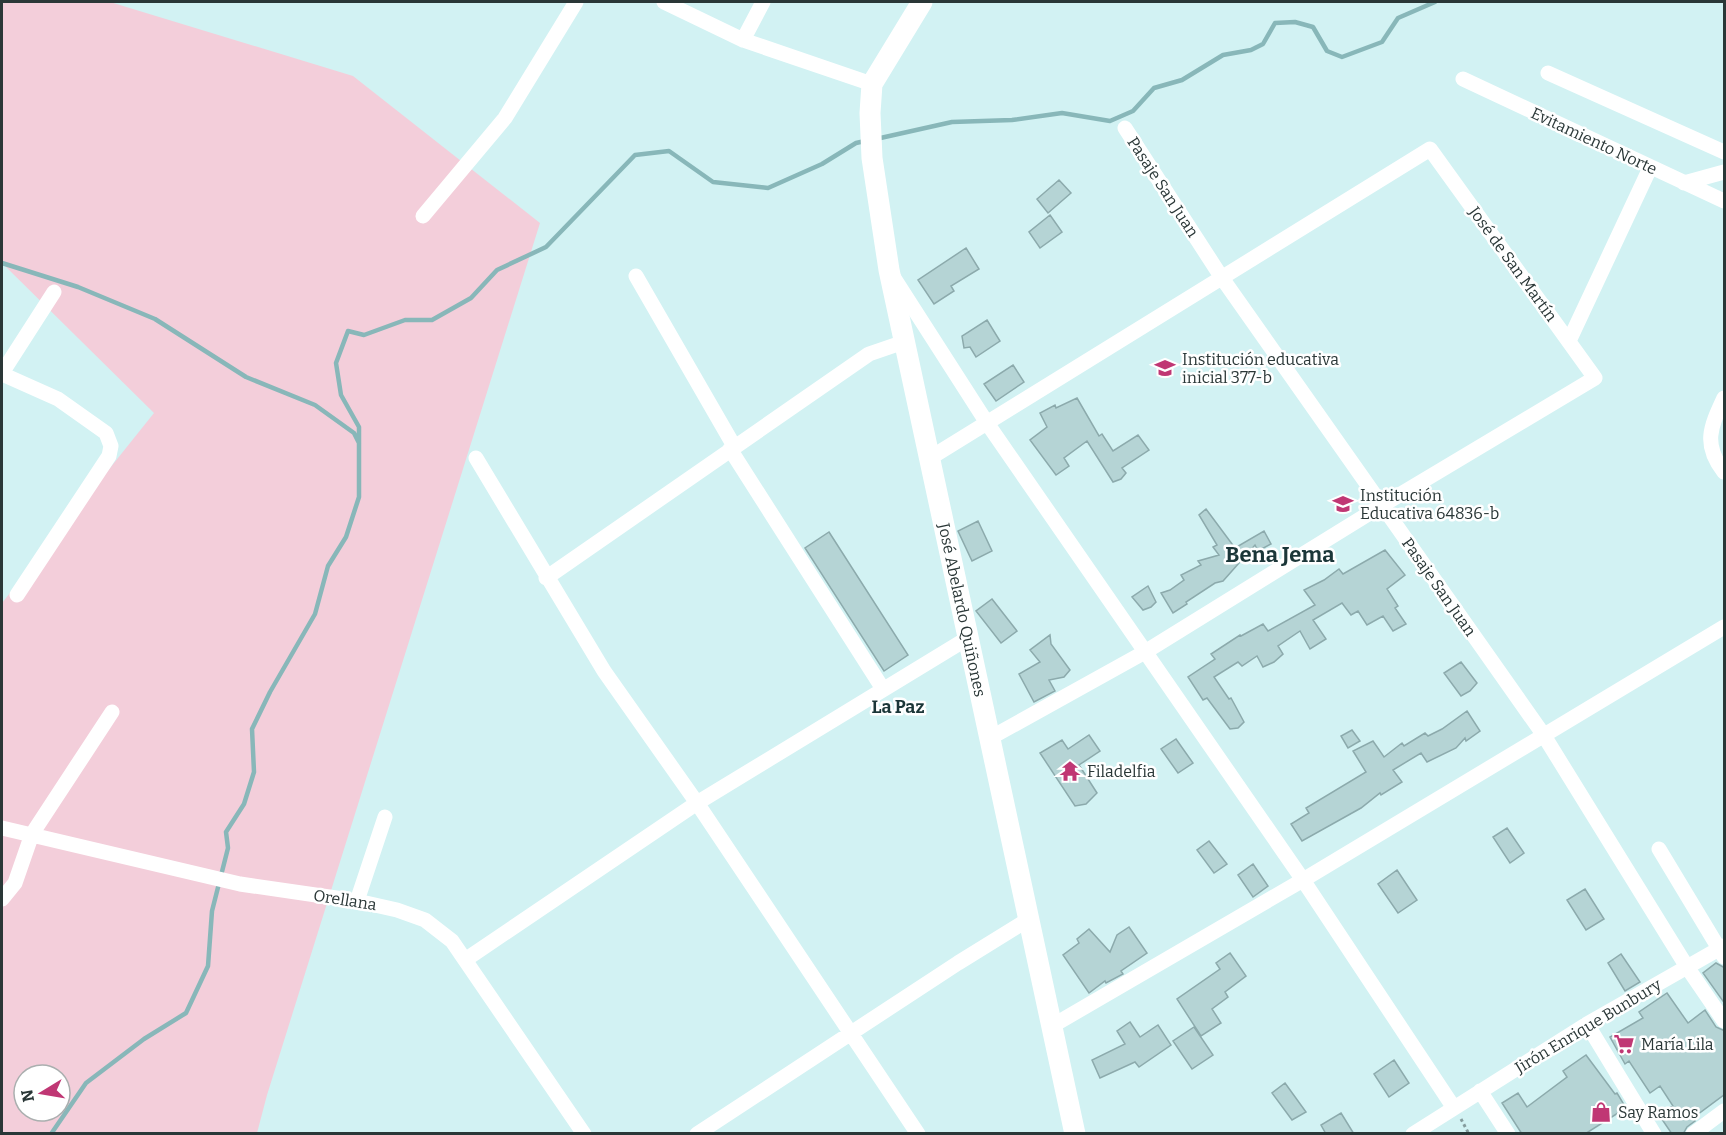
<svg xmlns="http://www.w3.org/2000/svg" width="1726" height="1135" font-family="Bitter,serif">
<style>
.green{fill:#f3ceda;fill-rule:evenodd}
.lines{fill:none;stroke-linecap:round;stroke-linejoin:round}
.stream{stroke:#88b7b9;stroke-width:4.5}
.building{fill:#b5d4d5;stroke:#8caaac;stroke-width:1.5}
.path{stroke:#859c9d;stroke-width:3;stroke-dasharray:3 3;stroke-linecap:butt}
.street{stroke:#fff;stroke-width:15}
.secondary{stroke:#fff;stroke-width:21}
.labels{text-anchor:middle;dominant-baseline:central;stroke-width:5;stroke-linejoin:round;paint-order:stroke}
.street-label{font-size:16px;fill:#2a3737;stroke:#fff}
.poi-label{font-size:16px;fill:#2a3737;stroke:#fff;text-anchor:start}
.neighbourhood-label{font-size:18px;font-weight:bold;fill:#1b3638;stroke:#fff}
.district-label{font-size:22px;font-weight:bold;fill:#1b3638;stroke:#fff}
</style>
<rect width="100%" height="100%" fill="#d2f2f3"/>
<path class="green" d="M 2,2 L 110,2 L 353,76 L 540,223 L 267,1095 L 257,1133 L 2,1133 L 2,603 L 154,413 L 2,263 ZM 24,1075 L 60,1075 L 60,1111 L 24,1111 Z"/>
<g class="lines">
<path class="stream" d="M 876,139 L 952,122 L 1012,120 L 1062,113 L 1110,121 L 1133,111 L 1154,88 L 1182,80 L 1223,55 L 1251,50 L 1263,44 L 1275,23 L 1295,22 L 1313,27 L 1327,51 L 1342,57 L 1382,42 L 1398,18 L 1435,2
M 2,263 L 78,287 L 155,319 L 246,377 L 315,405 L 354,433 L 359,443
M 51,1134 L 86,1083 L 144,1039 L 186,1013 L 208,966 L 212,911 L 228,848 L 226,832 L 244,804 L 254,772 L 252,729 L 270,692 L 315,614 L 328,566 L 346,537 L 359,497 L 359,427 L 341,395 L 336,363 L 348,331 L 364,335 L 405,320 L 432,320 L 471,298 L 497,270 L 546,247 L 635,155 L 669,151 L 713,182 L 768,188 L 822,164 L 856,143 L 865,141"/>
</g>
<path class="building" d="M 1059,180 L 1071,193 L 1048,213 L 1037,199 Z
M 1050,215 L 1062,232 L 1040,248 L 1029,232 Z
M 966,248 L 979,269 L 951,286 L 954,291 L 934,304 L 918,280 Z
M 987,320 L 1000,341 L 976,357 L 970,347 L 964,348 L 962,336 Z
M 1013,365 L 1024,382 L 996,401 L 984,384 Z
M 1077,398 L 1099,436 L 1102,434 L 1113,451 L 1138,435 L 1149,450 L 1122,468 L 1126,473 L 1121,479 L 1113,482 L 1087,441 L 1064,458 L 1069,466 L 1056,475 L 1030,440 L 1047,427 L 1040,413 L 1055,405 L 1056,408 Z
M 1206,509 L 1235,548 L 1264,531 L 1271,544 L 1258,551 L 1255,545 L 1223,581 L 1215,583 L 1186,602 L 1187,604 L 1173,613 L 1161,593 L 1170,590 L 1184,580 L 1181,575 L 1201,565 L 1198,561 L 1219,555 L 1213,547 L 1217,545 L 1199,515 Z
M 978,521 L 992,551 L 972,561 L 958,531 Z
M 829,532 L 908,655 L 884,671 L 805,548 Z
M 1385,550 L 1405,575 L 1387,589 L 1398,606 L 1395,608 L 1406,624 L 1393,631 L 1383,616 L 1367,625 L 1358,611 L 1351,615 L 1342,603 L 1313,620 L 1326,639 L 1310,649 L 1300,631 L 1278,646 L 1283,654 L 1274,662 L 1263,667 L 1257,656 L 1242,666 L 1238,662 L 1214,677 L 1229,699 L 1231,698 L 1244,722 L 1238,728 L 1230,729 L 1207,698 L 1203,700 L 1188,677 L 1215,659 L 1211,654 L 1240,635 L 1241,636 L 1263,624 L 1268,631 L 1315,605 L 1304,590 L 1324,580 L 1339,569 L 1343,574 Z
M 1148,586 L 1156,602 L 1151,607 L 1143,610 L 1132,597 Z
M 992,599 L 1017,631 L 1001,643 L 976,611 Z
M 1050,635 L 1051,644 L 1070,670 L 1064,677 L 1049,680 L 1055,691 L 1034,702 L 1019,674 L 1040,662 L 1030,650 Z
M 1461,662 L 1477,683 L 1470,691 L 1461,696 L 1444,673 Z
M 1467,711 L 1480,731 L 1466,741 L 1465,738 L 1456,748 L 1427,762 L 1421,753 L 1393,770 L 1402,782 L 1381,795 L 1380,793 L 1361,808 L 1302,841 L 1291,824 L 1309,813 L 1306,808 L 1366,772 L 1353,751 L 1373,741 L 1384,757 L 1402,743 L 1404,746 L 1425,733 L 1428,736 L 1442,729 Z
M 1352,730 L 1360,741 L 1348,748 L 1341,736 Z
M 1089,735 L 1100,751 L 1079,765 L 1097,793 L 1086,804 L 1075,806 L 1040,753 L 1062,740 L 1068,749 Z
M 1176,739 L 1193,763 L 1178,773 L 1161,749 Z
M 1507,828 L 1524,853 L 1510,863 L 1493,837 Z
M 1209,841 L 1227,864 L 1214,873 L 1197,850 Z
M 1253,864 L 1268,886 L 1253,897 L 1238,875 Z
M 1397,870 L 1417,900 L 1398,913 L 1378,884 Z
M 1585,889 L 1604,919 L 1586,930 L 1567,900 Z
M 1129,927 L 1147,953 L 1121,971 L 1123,974 L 1106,983 L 1105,981 L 1089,993 L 1063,955 L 1079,943 L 1077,939 L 1089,929 L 1110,952 L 1117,935 Z
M 1230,953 L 1246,976 L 1225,992 L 1228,997 L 1212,1009 L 1221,1023 L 1201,1036 L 1177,999 L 1220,969 L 1216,963 Z
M 1621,954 L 1640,982 L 1625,991 L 1608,963 Z
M 1716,963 L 1725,968 L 1725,1004 L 1703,973 Z
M 1667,993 L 1688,1023 L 1705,1010 L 1716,1027 L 1725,1031 L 1725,1094 L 1693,1118 L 1695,1121 L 1687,1127 L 1683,1134 L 1672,1134 L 1659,1115 L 1673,1106 L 1660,1086 L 1650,1093 L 1629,1061 L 1625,1064 L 1610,1037 L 1643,1018 L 1639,1012 Z
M 1130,1022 L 1140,1037 L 1158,1025 L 1171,1045 L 1139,1067 L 1135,1062 L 1100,1078 L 1092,1060 L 1125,1044 L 1117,1031 Z
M 1194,1027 L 1213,1055 L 1192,1069 L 1173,1041 Z
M 1586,1055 L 1615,1094 L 1617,1093 L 1626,1108 L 1585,1134 L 1522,1134 L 1502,1103 L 1518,1093 L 1527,1107 L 1567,1077 L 1563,1071 Z
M 1394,1060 L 1409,1083 L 1389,1097 L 1374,1074 Z
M 1285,1083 L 1306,1112 L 1292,1120 L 1272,1093 Z
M 1341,1113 L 1354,1134 L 1326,1134 L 1321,1125 Z"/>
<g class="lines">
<path class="path" d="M 1461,1119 L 1469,1134"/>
<path class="street" d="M 664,2 L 743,40 L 872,84
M 743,40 L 763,2
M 1548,73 L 1724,152
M 1463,79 L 1724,201
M 1125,128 L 1222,278 L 1543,734 L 1687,967 L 1724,1021
M 1684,183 L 1724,172
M 423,216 L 505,118 L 576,2
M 636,276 L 734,446
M 894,278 L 987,423 L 1303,880 L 1454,1108
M 1569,341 L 1650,168
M 2,373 L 54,292
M 2,374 L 58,399 L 106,433 L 111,446 L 109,456 L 17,595
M 1724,398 C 1711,426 1702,444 1724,472
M 730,449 L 883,689
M 476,458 L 604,671 L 697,803 L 918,1134
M 930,458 L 1430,149 L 1595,378 L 1381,506 L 1145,652 L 990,738
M 546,578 L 869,354 L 904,342
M 2,828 L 240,884 L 357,901 L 397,910 L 425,920 L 452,941 L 584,1134
M 1659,849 L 1724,957
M 2,899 L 15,883 L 32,834 L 112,712
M 357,901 L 385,817
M 465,960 L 697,803 L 968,638
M 1587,1024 L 1654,1134
M 1052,1026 L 1303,880 L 1724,627
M 1480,1091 L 1508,1134
M 697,1134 L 958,963 L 1029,919
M 1413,1134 L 1587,1024 L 1724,946
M 1693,1134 L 1724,1111"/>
<path class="secondary" d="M 922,2 L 872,84 L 870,113 L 872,158 L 889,270 L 1075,1134"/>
</g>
<defs>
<g id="school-bare" transform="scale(1.62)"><path d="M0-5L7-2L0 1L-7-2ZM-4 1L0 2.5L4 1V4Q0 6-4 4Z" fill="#c03774" stroke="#fff" stroke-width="2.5" paint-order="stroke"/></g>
<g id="temple-bare" transform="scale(1.62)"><path d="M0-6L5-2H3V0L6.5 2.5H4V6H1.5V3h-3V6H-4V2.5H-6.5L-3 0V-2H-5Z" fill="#c03774" stroke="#fff" stroke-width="2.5" paint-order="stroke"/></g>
<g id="supermarket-bare" transform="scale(1.62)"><path d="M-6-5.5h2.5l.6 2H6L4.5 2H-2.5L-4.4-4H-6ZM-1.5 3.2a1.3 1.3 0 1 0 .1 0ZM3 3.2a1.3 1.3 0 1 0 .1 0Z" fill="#c03774" stroke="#fff" stroke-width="2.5" paint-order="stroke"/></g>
<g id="shop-bare" transform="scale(1.62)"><path d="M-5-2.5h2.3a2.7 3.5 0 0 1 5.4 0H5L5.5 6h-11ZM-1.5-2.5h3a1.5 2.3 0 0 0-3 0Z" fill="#c03774" stroke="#fff" stroke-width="2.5" paint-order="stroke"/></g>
</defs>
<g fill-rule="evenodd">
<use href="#school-bare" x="1165" y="368"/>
<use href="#school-bare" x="1343" y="504"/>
<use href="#temple-bare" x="1070" y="771"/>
<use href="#supermarket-bare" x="1624" y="1044"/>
<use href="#shop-bare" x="1601" y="1112"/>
</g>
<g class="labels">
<g class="street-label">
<text transform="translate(1594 141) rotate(25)">Evitamiento Norte</text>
<text transform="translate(1163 187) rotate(57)">Pasaje San Juan</text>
<text transform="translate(1513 264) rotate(54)">José de San Martín</text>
<text transform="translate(1439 587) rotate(55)">Pasaje San Juan</text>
<text transform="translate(962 610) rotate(78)">José Abelardo Quiñones</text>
<text transform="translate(345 900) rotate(9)">Orellana</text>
<text transform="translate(1588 1026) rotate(-31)">Jirón Enrique Bunbury</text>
</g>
<g class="poi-label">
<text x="1182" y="359">Institución educativa<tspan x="1182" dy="18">inicial 377-b</tspan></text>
<text x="1360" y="495">Institución<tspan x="1360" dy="18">Educativa 64836-b</tspan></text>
<text x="1087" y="771">Filadelfia</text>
<text x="1641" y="1044">María Lila</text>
<text x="1618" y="1112">Say Ramos</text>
</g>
<g class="neighbourhood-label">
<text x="898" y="707">La Paz</text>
</g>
<g class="district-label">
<text x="1280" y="554">Bena Jema</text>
</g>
</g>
<rect width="1726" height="1135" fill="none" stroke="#2a3737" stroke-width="6"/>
<g transform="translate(42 1093) rotate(259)"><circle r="28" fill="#ffffff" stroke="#aaafaf" stroke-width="1.5"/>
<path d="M0-4.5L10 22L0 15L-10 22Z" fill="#c03774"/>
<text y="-9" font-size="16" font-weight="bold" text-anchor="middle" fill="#2a3737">N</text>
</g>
</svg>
